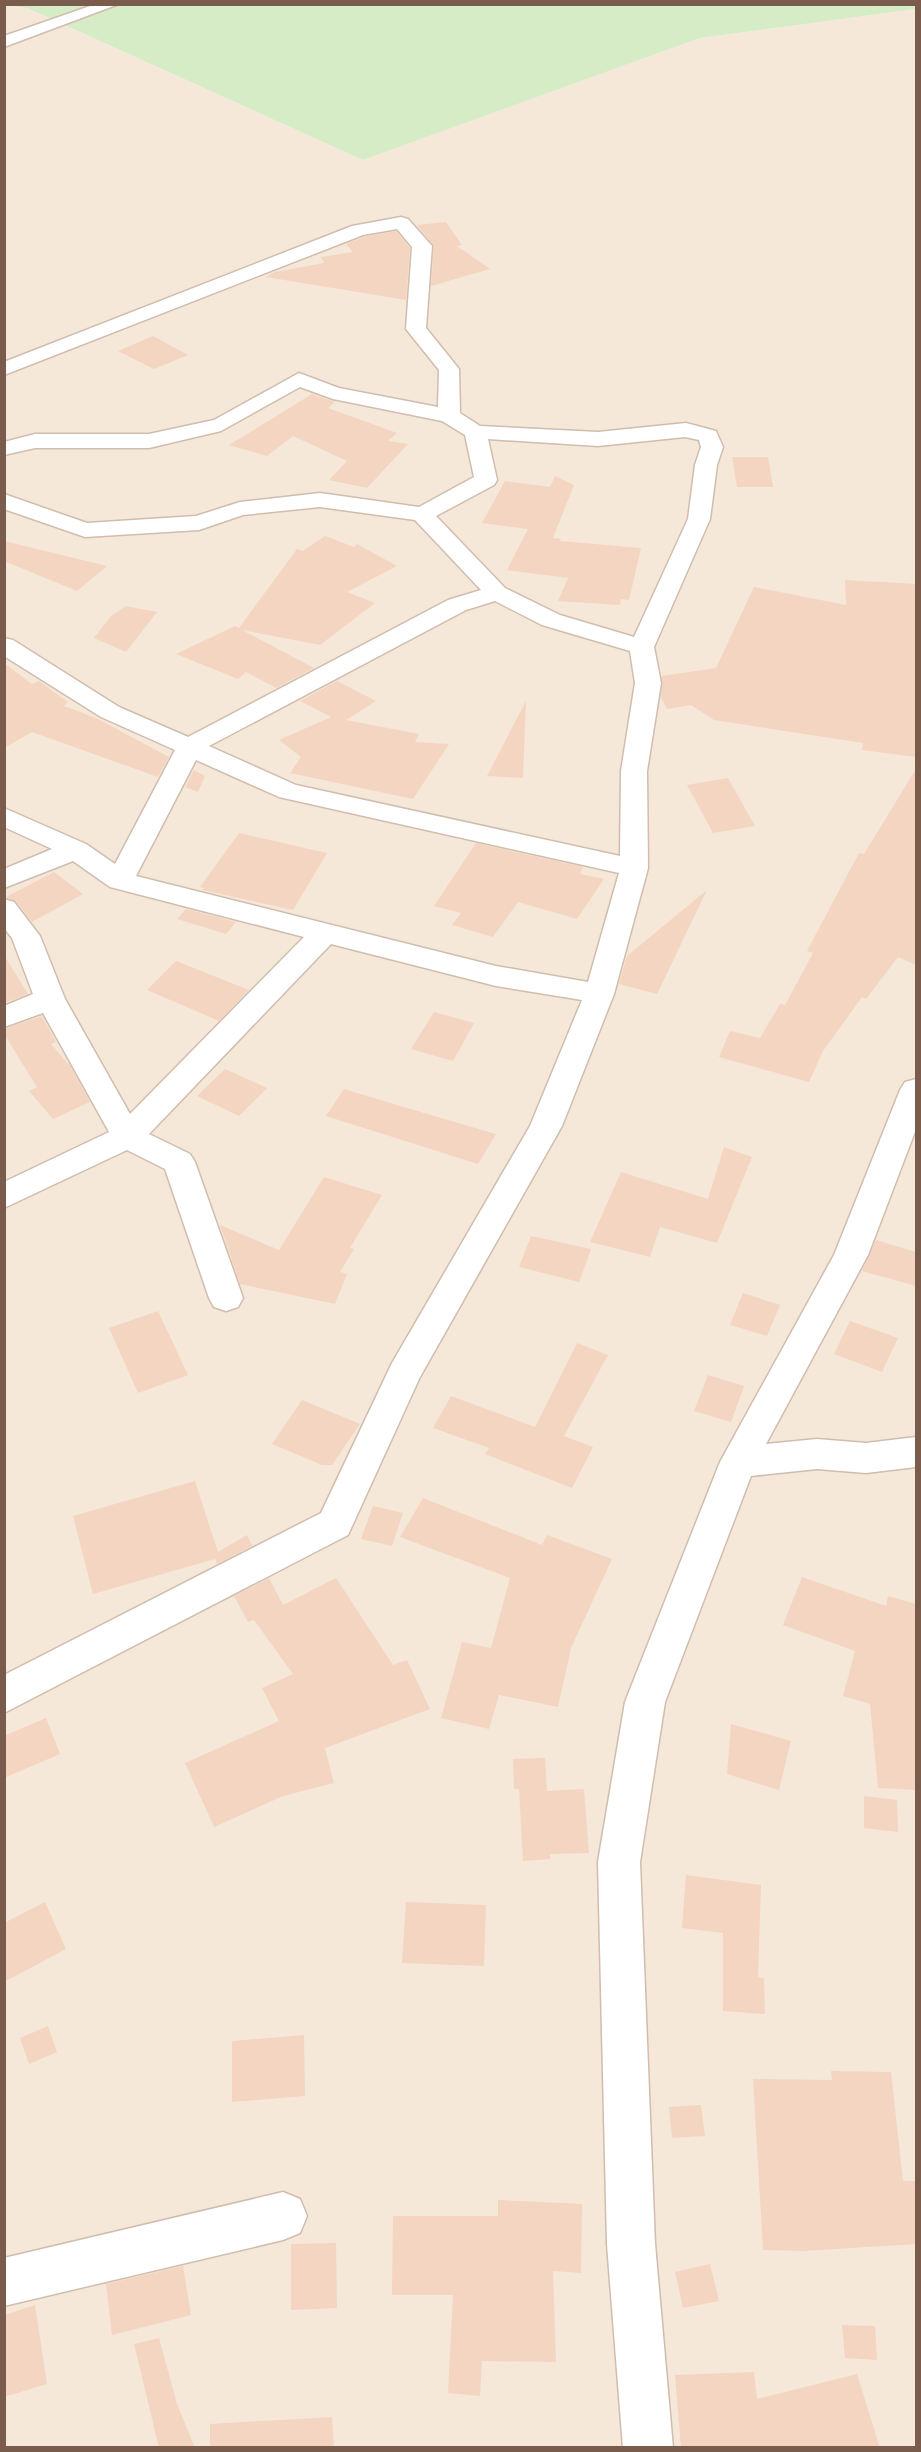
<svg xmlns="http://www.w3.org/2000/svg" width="921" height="2452" font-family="'Public Sans',sans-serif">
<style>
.residential{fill:#f5e8d8}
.green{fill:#d6ecc7}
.building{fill:#f3d5c1}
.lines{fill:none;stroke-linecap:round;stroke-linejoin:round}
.street-casing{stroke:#d0bdae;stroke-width:3}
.street{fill:#fff;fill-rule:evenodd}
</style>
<rect width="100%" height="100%" fill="#fdf5ea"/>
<path class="residential" d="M 5,5 L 27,8 L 363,160 L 700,38 L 916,9 L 916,2447 L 5,2448 Z"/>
<path class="green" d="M 916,4 L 916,9 L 700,38 L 363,160 L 27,8 L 5,5 Z"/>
<path class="building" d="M 446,222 L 462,245 L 457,246 L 490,269 L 431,286 L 434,246 L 417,225 Z
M 396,231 L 410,248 L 406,300 L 266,277 L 275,272 L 324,263 L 321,257 L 353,252 L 346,244 L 364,237 Z
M 153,336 L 188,355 L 154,369 L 118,351 Z
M 312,394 L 335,402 L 328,408 L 397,433 L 388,441 L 408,444 L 367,488 L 329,480 L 347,461 L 293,436 L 267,456 L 229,445 Z
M 732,457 L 768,457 L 773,487 L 737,487 Z
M 555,476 L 574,485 L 553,538 L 561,539 L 560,541 L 641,548 L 629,600 L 621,599 L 620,605 L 558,601 L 568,578 L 507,570 L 528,529 L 482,523 L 505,481 L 550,487 Z
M 325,536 L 354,547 L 357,544 L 397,566 L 347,592 L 375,603 L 320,645 L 242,630 L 314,668 L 276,688 L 246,672 L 238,679 L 176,654 L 235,626 L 239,628 L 297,549 L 303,551 Z
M 4,541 L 107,566 L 77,591 L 4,561 Z
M 845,580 L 916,584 L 916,757 L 862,750 L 863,743 L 714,720 L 691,705 L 667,709 L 661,698 L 662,676 L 716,668 L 754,587 L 846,605 Z
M 126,606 L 157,612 L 126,652 L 94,638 L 111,616 Z
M 4,663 L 32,684 L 39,681 L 68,702 L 64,706 L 96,718 L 169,757 L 158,777 L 32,732 L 4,748 Z
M 337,681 L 376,701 L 346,720 L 419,734 L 415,742 L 449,744 L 413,799 L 290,773 L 301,757 L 279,740 L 331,717 L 300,701 Z
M 526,701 L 523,778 L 487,776 Z
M 916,769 L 916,965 L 898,957 L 866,999 L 862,997 L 823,1051 L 809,1082 L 719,1057 L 730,1031 L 760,1038 L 780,1004 L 785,1005 L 813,953 L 807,951 L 859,853 L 864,854 Z
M 194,770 L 205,776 L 198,792 L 185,787 Z
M 728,778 L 755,826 L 713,833 L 687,785 Z
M 239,833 L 327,853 L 293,910 L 202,890 L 204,888 L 200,887 Z
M 476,843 L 583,867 L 580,874 L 604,879 L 577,919 L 518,902 L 493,937 L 452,925 L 461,913 L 434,906 Z
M 54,872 L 83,894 L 32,922 L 16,901 L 6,897 Z
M 707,890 L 657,994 L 619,984 L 627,956 Z
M 186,909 L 236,922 L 226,934 L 177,919 Z
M 4,955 L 28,994 L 4,1003 Z
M 176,961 L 249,990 L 219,1021 L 147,990 Z
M 434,1012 L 474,1023 L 453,1061 L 411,1049 Z
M 42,1016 L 56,1042 L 51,1044 L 71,1067 L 90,1102 L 53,1119 L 29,1091 L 37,1087 L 4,1034 L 4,1029 Z
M 225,1069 L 267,1088 L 239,1116 L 197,1096 Z
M 344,1089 L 424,1113 L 496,1134 L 478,1164 L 326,1116 Z
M 724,1147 L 752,1157 L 717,1243 L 660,1227 L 650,1257 L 590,1242 L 621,1172 L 708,1199 Z
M 324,1177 L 382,1195 L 350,1248 L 354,1249 L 340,1272 L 347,1274 L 335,1304 L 240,1284 L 220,1225 L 279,1250 Z
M 531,1236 L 591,1249 L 579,1282 L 519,1267 Z
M 876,1240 L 916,1252 L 916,1286 L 862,1271 Z
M 743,1293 L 780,1305 L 767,1336 L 730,1325 Z
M 158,1311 L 188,1375 L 138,1393 L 109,1328 Z
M 850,1321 L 898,1338 L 882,1372 L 834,1354 Z
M 577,1343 L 608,1355 L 564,1436 L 593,1447 L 572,1488 L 485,1454 L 489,1448 L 433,1428 L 451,1396 L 535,1427 Z
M 708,1375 L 744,1386 L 731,1422 L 694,1411 Z
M 302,1400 L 360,1424 L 332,1465 L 322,1465 L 272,1444 Z
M 195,1481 L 218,1552 L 247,1535 L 252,1546 L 217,1564 L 215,1559 L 93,1594 L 73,1516 Z
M 423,1498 L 542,1545 L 547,1535 L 612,1559 L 571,1648 L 558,1707 L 499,1695 L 489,1729 L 441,1718 L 462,1642 L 491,1648 L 510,1578 L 400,1537 Z
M 373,1506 L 403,1513 L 392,1546 L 361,1539 Z
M 802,1577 L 886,1606 L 888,1596 L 916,1604 L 916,1790 L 878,1788 L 870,1704 L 843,1696 L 855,1651 L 783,1625 Z
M 269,1578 L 283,1605 L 336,1578 L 393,1665 L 407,1660 L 430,1709 L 325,1748 L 334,1783 L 283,1796 L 214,1827 L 185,1763 L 279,1721 L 262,1688 L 293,1674 L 254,1620 L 248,1622 L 234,1596 Z
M 46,1718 L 60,1754 L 4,1778 L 4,1736 Z
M 731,1724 L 791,1741 L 779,1790 L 727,1774 Z
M 545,1758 L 547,1791 L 584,1789 L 589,1853 L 550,1854 L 550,1859 L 523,1861 L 519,1789 L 514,1789 L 513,1759 Z
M 864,1796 L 897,1800 L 898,1832 L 864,1828 Z
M 686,1875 L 761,1885 L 758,1977 L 764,1978 L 765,2014 L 723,2011 L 723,1933 L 682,1928 Z
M 45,1902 L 66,1949 L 4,1982 L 4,1923 Z
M 406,1902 L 486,1905 L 484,1966 L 402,1963 Z
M 48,2026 L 57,2052 L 29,2064 L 20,2038 Z
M 304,2035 L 305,2096 L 232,2102 L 232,2041 Z
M 831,2071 L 891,2072 L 903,2181 L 916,2181 L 916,2244 L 803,2251 L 763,2250 L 753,2079 L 832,2080 Z
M 701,2105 L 705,2136 L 672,2138 L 669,2107 Z
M 498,2200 L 582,2204 L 581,2273 L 553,2271 L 556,2362 L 482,2361 L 480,2396 L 448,2393 L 453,2295 L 392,2295 L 393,2216 L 498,2216 Z
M 336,2243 L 337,2308 L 291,2310 L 291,2244 Z
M 710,2264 L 719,2301 L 683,2308 L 675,2272 Z
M 183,2266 L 191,2315 L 112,2335 L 106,2284 Z
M 35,2305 L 47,2384 L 4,2397 L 4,2315 Z
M 842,2325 L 875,2326 L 877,2360 L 845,2358 Z
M 159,2338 L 177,2404 L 195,2448 L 159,2448 L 134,2344 Z
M 754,2372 L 757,2399 L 857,2374 L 880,2448 L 681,2448 L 675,2375 Z
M 332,2417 L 334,2448 L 210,2448 L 210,2424 Z"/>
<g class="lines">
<g class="street-casing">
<path id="street" d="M 96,4 L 119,4 L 4,47 L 4,36 Z
M 401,217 L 408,219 L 432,246 L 426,328 L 459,369 L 460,413 L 480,426 L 598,432 L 686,423 L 716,431 L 723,447 L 717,465 L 710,519 L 654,647 L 661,683 L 647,771 L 648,868 L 614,994 L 562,1126 L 420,1377 L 348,1535 L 4,1713 L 4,1675 L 321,1513 L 392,1363 L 530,1126 L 582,1000 L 496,986 L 331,944 L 149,1134 L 190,1154 L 195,1162 L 243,1298 L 238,1307 L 226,1311 L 214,1307 L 209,1298 L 165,1169 L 127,1150 L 4,1208 L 4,1182 L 109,1132 L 43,1013 L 4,1027 L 4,1006 L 33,994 L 12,938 L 4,928 L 4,899 L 14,902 L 40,936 L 65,999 L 130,1114 L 304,937 L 110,887 L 73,861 L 4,888 L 4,869 L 52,849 L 4,827 L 4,808 L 86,844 L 115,864 L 175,750 L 101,717 L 4,656 L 4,638 L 13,640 L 119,707 L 188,737 L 448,600 L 481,590 L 415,520 L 320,507 L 243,515 L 199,530 L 85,537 L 4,509 L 4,494 L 87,523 L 196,516 L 240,502 L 320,493 L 419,507 L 474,477 L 465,435 L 442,421 L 333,399 L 300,387 L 221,431 L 149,448 L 35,448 L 4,455 L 4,442 L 35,434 L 149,434 L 214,420 L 299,373 L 339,388 L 438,407 L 439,370 L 406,329 L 412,247 L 397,229 L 363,235 L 4,375 L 4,362 L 352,226 ZM 685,437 L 699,440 L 701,447 L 695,465 L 688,519 L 634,637 L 560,615 L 505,588 L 436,516 L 494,485 L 497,480 L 488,439 L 598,446 ZM 495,601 L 542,625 L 630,651 L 635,683 L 621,771 L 620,856 L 296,785 L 209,746 L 466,610 ZM 196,760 L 279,797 L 619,873 L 588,982 L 496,966 L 136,876 Z
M 916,1079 L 916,1129 L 868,1255 L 766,1444 L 817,1439 L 866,1443 L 916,1437 L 916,1467 L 866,1473 L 817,1469 L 751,1476 L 665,1702 L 640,1862 L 655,2244 L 673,2448 L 623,2448 L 607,2244 L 598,1862 L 625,1702 L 720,1462 L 834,1255 L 900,1090 L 905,1082 Z
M 283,2192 L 300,2199 L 307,2216 L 300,2233 L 283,2240 L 4,2306 L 4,2258 Z"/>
</g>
<use href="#street" class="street"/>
</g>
<rect width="921" height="2452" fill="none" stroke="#795c4c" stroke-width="12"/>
</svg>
